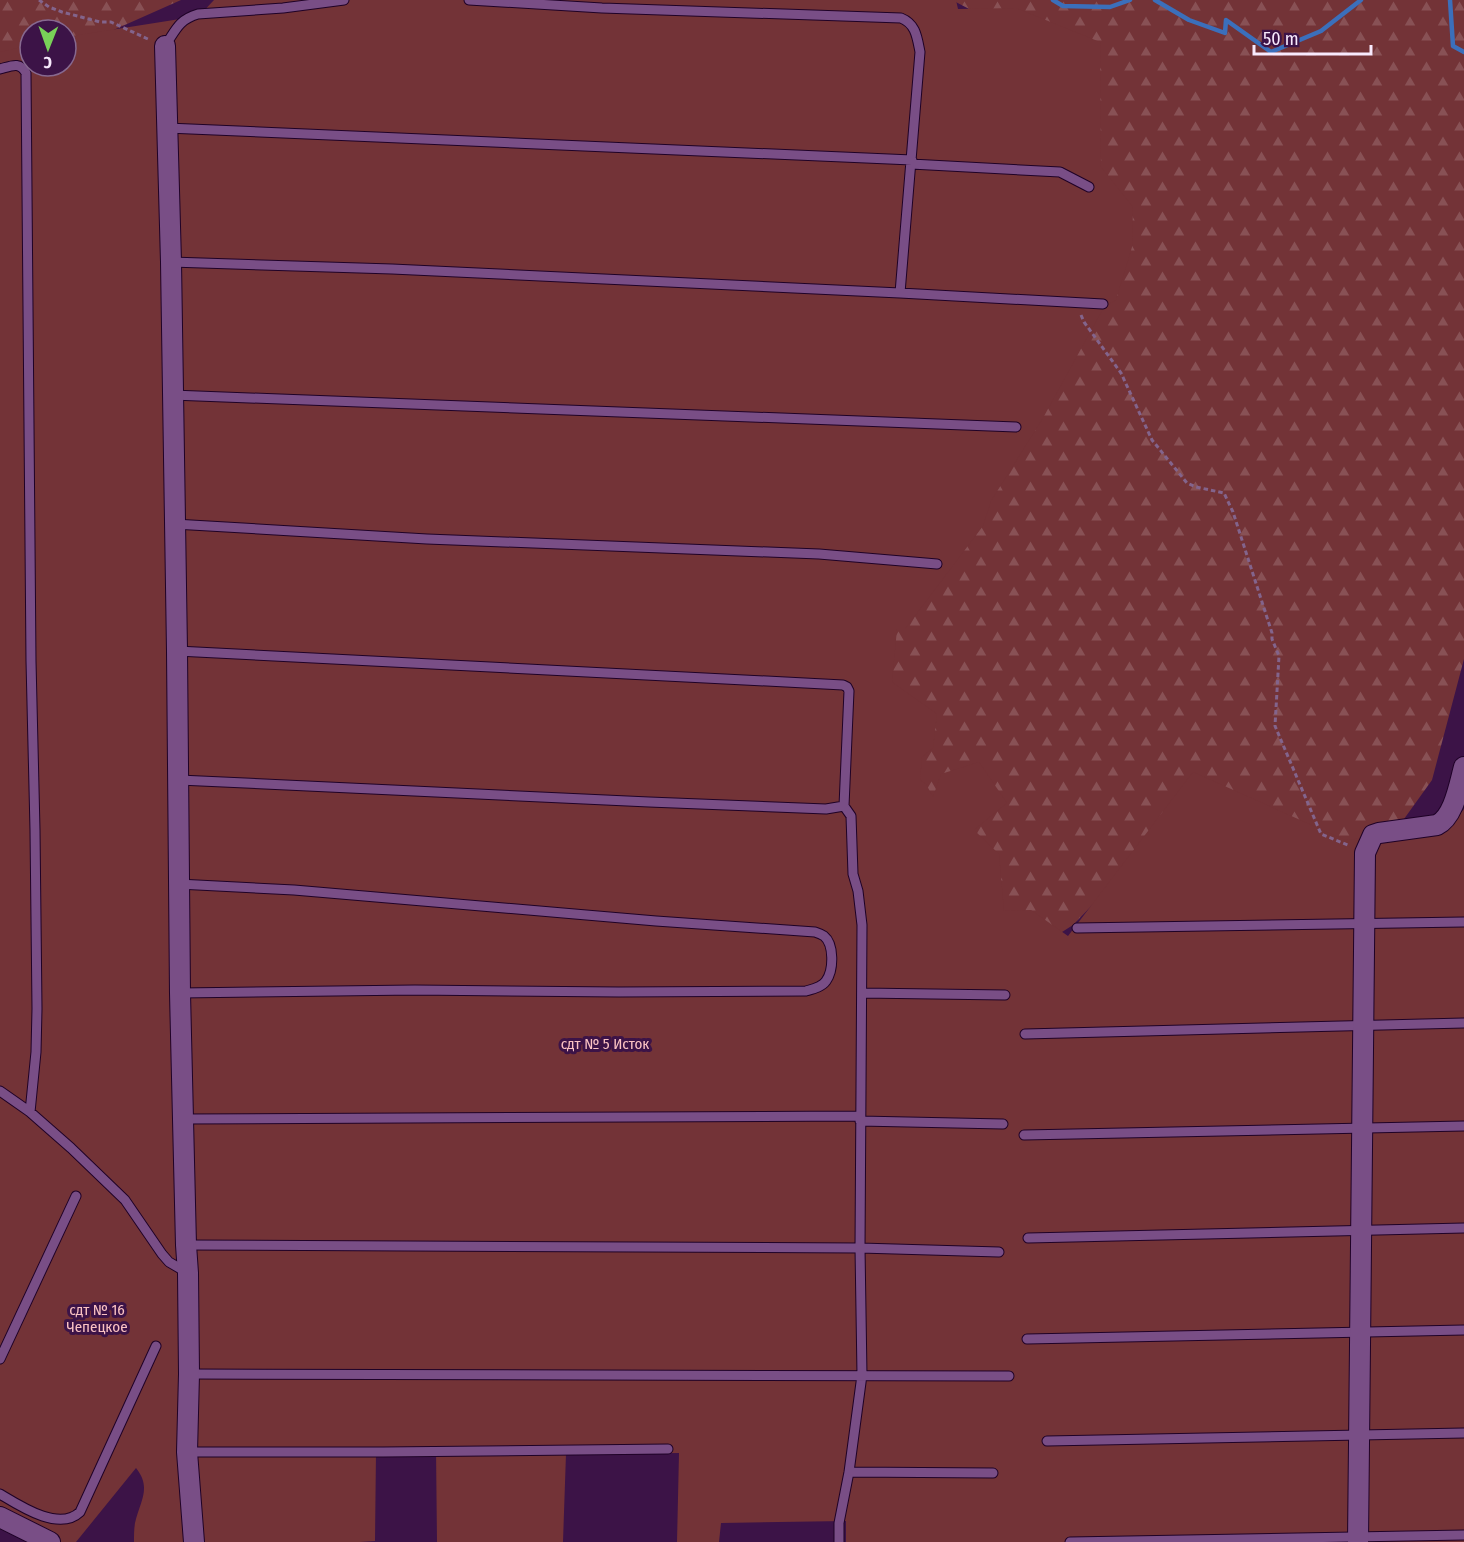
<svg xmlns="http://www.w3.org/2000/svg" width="1464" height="1542" font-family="'Fira Sans Condensed',sans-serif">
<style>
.forest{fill:url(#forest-firs)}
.garden{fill:#733337}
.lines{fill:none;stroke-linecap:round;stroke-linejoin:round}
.stream{stroke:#3b6fbb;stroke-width:4.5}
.service-casing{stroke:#1f0227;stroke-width:11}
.minor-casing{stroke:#1f0227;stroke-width:22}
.path{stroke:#83648c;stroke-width:3;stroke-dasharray:4.5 3;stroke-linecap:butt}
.service{stroke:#794e86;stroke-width:9}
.minor{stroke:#794e86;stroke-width:20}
.labels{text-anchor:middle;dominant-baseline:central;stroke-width:6;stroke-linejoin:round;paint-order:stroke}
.park-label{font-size:15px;fill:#fbc3c3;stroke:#3c1347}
</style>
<defs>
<pattern id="forest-firs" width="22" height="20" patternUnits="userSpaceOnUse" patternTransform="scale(1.5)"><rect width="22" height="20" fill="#733337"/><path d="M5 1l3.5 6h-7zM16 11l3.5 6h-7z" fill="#885155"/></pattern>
</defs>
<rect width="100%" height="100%" fill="#3c1347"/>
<path class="forest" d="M 0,0 L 181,0 L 109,32 L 66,65 L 66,30 L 30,30 L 30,66 L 0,76 Z
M 952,0 L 1464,0 L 1464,659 L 1432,780 L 1353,890 L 1127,869 L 1073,925 L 1004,969 L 878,785 L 894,559 L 990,20 Z"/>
<path class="garden" d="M 214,0 L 956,0 L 958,9 L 1016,8 L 1100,42 L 1101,167 L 1133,207 L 1132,247 L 1116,300 L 1104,307 L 1043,418 L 991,501 L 983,526 L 905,629 L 897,629 L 892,682 L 937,714 L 933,748 L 922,757 L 920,780 L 926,784 L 933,797 L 941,774 L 979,762 L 1007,803 L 974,830 L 999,854 L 1004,911 L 1031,910 L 1068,936 L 1193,772 L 1345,840 L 1448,829 L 1464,809 L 1464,1542 L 846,1542 L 846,1521 L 721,1523 L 719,1542 L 677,1542 L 679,1453 L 566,1454 L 563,1542 L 437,1542 L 436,1449 L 376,1453 L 375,1541 L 360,1542 L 134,1542 C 134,1536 134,1529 135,1523 C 140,1501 152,1488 136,1468 L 76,1542 L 44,1542 L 0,1521 L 0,52 L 30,45 L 30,66 L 66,66 L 66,37 L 199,16 Z"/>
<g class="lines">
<path class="stream" d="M 1053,0 L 1063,6 L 1110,7 L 1130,0
M 1155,0 L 1189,20 L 1225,33 L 1226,20 L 1271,52 L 1321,31 L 1361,0
M 1450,0 L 1453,46 L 1464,52"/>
<g class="service-casing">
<path id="service" d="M 469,0 L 602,8 L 901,18 C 916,24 917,37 920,52 L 900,293
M 165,46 C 176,30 178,20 198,14 L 283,8 L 344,0
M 0,69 C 11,66 20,61 26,73 L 31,661 L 35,830 L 37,1009 L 36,1052 L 30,1112
M 167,128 L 912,160
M 911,164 L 1060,172 L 1089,187
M 171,262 L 392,269 L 900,293 L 1103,304
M 172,395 L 1016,427
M 174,524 L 427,539 L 819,554 L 937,564
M 177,651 L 843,685 L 847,687 L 849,691 L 844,806 L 851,816 L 853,874 L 858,891 L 862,925 L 860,1248 L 862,1375 L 849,1472 L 839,1523 L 839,1542
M 179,780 L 649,802 L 826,809 L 844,806
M 178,884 L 294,890 L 656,921 L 815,932 C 818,933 821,934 824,936 C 834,944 834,970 826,981 C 822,987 813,989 806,991 L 619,992 L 415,990 L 180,993
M 1077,928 L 1464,922
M 862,993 L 1005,995
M 1025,1034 L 1464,1023
M 0,1091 L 30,1112 L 71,1148 L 125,1200 L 162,1254 L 169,1262 L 186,1272
M 182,1119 L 860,1116
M 860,1121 L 1003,1124
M 1024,1135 L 1464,1126
M 1028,1238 L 1464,1228
M 186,1245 L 860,1248 L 999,1252
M 1027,1339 L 1464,1330
M 0,1359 L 76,1196
M 189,1374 L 1009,1376
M 1047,1441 L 1464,1433
M 187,1452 L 383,1452 L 668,1449
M 849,1472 L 993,1473
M 0,1494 C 20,1506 59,1532 80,1512 L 156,1346
M 1070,1542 L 1464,1535"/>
</g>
<g class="minor-casing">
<path id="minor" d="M 165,46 L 171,262 L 177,651 L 180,993 L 186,1245 L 188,1273 L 189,1374 L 187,1452 L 194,1542
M 0,1517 L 50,1542
M 1358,1542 L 1365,853 L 1373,835 L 1379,833 L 1437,825 C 1454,817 1459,785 1464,767"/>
</g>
<path class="path" d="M 39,0 L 49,7 L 62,12 L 100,22 L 111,22 L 150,40
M 1081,315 L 1084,322 L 1121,373 L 1152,440 L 1187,483 L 1196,487 L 1224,493 L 1233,512 L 1272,633 L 1272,639 L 1279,656 L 1275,726 L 1321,834 L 1350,846"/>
<use href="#service" class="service"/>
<use href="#minor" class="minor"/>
</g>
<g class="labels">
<g class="park-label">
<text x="605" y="1044">сдт № 5 Исток</text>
<text x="97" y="1310">сдт № 16<tspan x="97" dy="17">Чепецкое</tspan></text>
</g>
</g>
<g transform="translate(48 48) rotate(181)"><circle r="28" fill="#3c1347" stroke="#876990" stroke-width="1.5"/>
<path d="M0-4.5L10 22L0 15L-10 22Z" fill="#79d158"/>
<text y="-9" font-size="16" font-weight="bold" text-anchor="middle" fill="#f8eafd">С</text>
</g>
<path d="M1254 45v9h117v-9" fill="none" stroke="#f8eafd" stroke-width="3"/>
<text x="1263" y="45" font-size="18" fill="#f8eafd" stroke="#3c1347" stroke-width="4.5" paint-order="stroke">50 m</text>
</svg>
